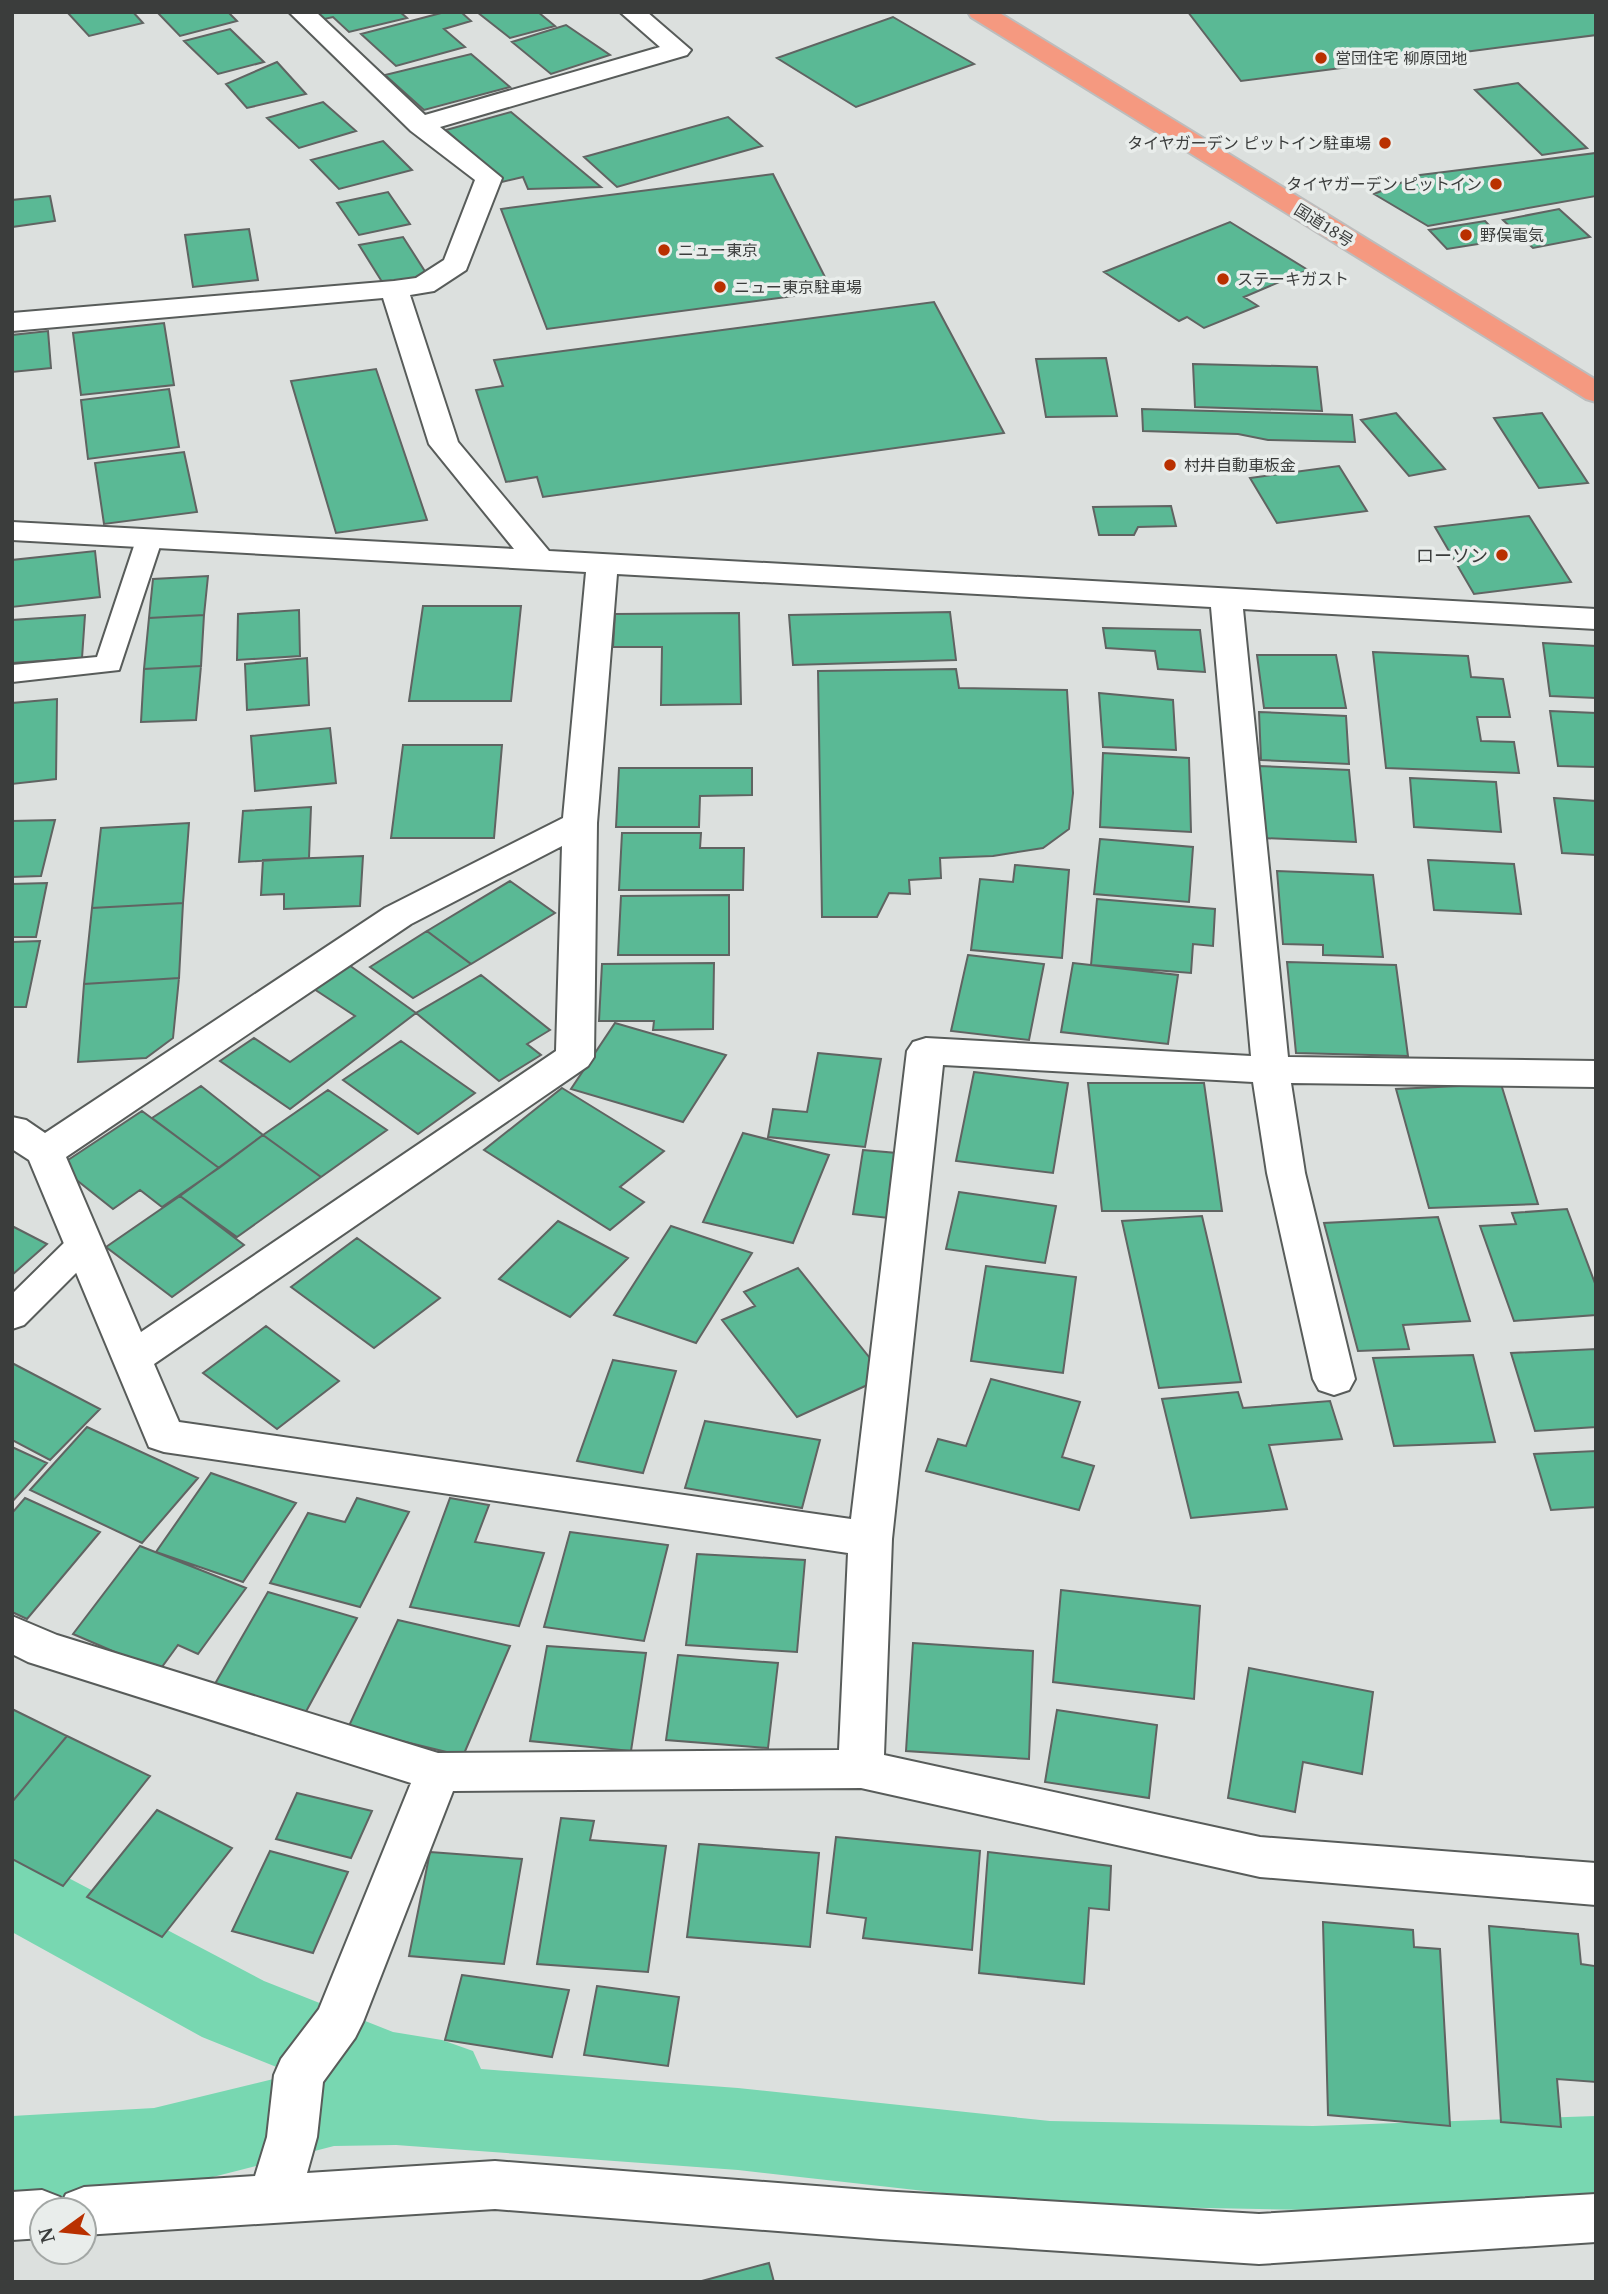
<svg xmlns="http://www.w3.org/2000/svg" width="1608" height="2294" font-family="'Noto Serif','Noto Sans JP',serif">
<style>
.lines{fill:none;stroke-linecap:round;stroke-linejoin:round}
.canal{fill:#78d7b1;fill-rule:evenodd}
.building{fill:#5ab995;stroke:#606462;stroke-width:2}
.lane-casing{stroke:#585c5a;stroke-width:4}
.street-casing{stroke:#585c5a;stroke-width:4}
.highway-casing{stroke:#bcbdbd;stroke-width:4}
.lane{fill:#fff;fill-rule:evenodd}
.street{fill:#fff;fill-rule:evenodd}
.highway{fill:#f59980;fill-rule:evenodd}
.poi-dot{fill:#b93000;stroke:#e9edeb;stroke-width:2.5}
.labels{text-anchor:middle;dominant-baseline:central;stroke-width:7;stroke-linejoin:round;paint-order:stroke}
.far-poi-label{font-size:16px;fill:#3b3d3c;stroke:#e9edeb;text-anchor:start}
.far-street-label{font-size:16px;fill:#3b3d3c;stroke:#e9edeb}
.poi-label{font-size:18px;fill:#3b3d3c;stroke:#e9edeb;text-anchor:end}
</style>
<rect width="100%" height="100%" fill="#dce0de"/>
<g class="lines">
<path class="canal" d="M 12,1853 L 42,1864 L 264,1981 L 393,2032 L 442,2040 L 473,2051 L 481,2069 L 738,2088 L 1050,2121 L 1313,2126 L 1596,2116 L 1596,2200 L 1313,2210 L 1050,2205 L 738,2170 L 396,2145 L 334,2146 L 154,2192 L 12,2200 L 12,2116 L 154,2108 L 294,2074 L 202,2037 L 12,1932 Z"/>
</g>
<path class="building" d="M 67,12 L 133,12 L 143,23 L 89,36 Z
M 157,12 L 228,12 L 237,21 L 180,36 Z
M 313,12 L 400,12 L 407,18 L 349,32 L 333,17 L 320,20 Z
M 445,12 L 461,12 L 471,21 L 444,29 L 465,47 L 396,66 L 361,34 Z
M 477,12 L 538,12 L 555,26 L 510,38 Z
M 1188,12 L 1596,12 L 1596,35 L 1241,81 Z
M 893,17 L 974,64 L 856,107 L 777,58 Z
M 566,25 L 610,55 L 551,74 L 512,42 Z
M 230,29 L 264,62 L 218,74 L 184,41 Z
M 471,54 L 510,87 L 424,110 L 385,75 Z
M 277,62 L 306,94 L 247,108 L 226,84 Z
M 1518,83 L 1587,148 L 1542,155 L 1475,90 Z
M 323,102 L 356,131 L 299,148 L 267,118 Z
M 511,112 L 601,187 L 528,189 L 523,177 L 502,182 L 446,130 Z
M 728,117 L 762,146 L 617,187 L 584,157 Z
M 383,141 L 412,170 L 339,189 L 311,160 Z
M 1596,153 L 1596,196 L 1428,226 L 1374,194 L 1420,175 Z
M 773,174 L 832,291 L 547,329 L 501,209 Z
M 388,192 L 410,224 L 359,235 L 337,203 Z
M 50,196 L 55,221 L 12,227 L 12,200 Z
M 1559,209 L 1590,237 L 1533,248 L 1503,220 Z
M 1485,221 L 1503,240 L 1447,249 L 1429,230 Z
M 1230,222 L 1308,270 L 1244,297 L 1258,306 L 1204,328 L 1187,317 L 1179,321 L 1104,272 Z
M 249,229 L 258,280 L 193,287 L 185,235 Z
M 403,237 L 428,276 L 384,285 L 359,245 Z
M 934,302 L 1004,433 L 543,497 L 537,477 L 506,482 L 476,390 L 503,386 L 494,360 Z
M 164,323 L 174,385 L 81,395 L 73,333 Z
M 48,331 L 51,368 L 12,372 L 12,335 Z
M 1106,358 L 1117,416 L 1046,417 L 1036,359 Z
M 1193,364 L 1317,367 L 1322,411 L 1195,407 Z
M 376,369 L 427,520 L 336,533 L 291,381 Z
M 169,389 L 179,447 L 88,459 L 81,400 Z
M 1142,409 L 1352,415 L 1355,442 L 1268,440 L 1238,434 L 1143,431 Z
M 1396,413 L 1445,469 L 1409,476 L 1361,420 Z
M 1542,413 L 1588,483 L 1539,488 L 1494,418 Z
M 184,452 L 197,512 L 104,524 L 95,463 Z
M 1339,466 L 1367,511 L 1277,523 L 1250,478 Z
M 1171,506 L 1176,526 L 1138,527 L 1134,535 L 1099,535 L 1093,507 Z
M 1529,516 L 1571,582 L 1474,594 L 1435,527 Z
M 95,551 L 100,597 L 12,607 L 12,560 Z
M 208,576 L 204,615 L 149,618 L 153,579 Z
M 423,606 L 521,606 L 511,701 L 409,701 Z
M 299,610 L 300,656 L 237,660 L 238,614 Z
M 950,612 L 956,660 L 793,665 L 789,615 Z
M 739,613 L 741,704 L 661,705 L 662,647 L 613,647 L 615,614 Z
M 85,615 L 82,658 L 12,663 L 12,620 Z
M 204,615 L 201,666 L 144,669 L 149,618 Z
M 1103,628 L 1200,630 L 1205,672 L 1158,669 L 1155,651 L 1106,648 Z
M 1543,643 L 1596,646 L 1596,698 L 1550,696 Z
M 1373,652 L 1468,656 L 1471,677 L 1503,679 L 1510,717 L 1477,717 L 1481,741 L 1514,742 L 1519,773 L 1386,768 Z
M 1257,655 L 1336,655 L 1346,708 L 1264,708 Z
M 307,658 L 309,705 L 247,710 L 245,664 Z
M 201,666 L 196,720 L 141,722 L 144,669 Z
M 956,669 L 959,688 L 1067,690 L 1073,793 L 1069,829 L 1043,848 L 993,856 L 940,858 L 941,878 L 909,880 L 910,894 L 889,893 L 877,917 L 822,917 L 818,671 Z
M 1099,693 L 1173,700 L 1176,750 L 1103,747 Z
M 57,699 L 56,779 L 12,784 L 12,703 Z
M 1550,711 L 1596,713 L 1596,767 L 1558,766 Z
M 1259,712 L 1346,716 L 1349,764 L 1261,760 Z
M 330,728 L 336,783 L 255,791 L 251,736 Z
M 403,745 L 502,745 L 494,838 L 391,838 Z
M 1103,753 L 1189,758 L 1191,832 L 1100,827 Z
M 1258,766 L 1349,770 L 1356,842 L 1262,838 Z
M 619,768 L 752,768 L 752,795 L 700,796 L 699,827 L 616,827 Z
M 1410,778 L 1496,782 L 1501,832 L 1414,827 Z
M 1554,798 L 1596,801 L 1596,855 L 1562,853 Z
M 311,807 L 309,858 L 239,862 L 243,811 Z
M 55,820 L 41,876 L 12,877 L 12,821 Z
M 189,823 L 183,903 L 92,908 L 101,828 Z
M 622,833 L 701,833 L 700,848 L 744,848 L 743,890 L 619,890 Z
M 1100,839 L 1193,847 L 1189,902 L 1094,894 Z
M 363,856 L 360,906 L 284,909 L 284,894 L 261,895 L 263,860 Z
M 1428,860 L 1514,864 L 1521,914 L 1434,910 Z
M 1015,865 L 1069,870 L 1062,958 L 971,950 L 980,879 L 1013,882 Z
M 1277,871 L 1373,875 L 1383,957 L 1323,955 L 1323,945 L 1283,944 Z
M 510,881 L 555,913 L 471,964 L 427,931 Z
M 47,883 L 36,937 L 12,937 L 12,884 Z
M 729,895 L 729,955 L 618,955 L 621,896 Z
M 1097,899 L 1215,909 L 1213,946 L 1193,944 L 1191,973 L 1091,965 Z
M 183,903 L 179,978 L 84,984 L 92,908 Z
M 427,931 L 471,964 L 413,998 L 370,967 Z
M 40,941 L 26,1007 L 12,1007 L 12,942 Z
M 968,955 L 1044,964 L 1029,1040 L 951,1031 Z
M 1287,962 L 1396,965 L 1408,1056 L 1296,1053 Z
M 714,963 L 713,1029 L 653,1030 L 654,1021 L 599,1021 L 602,964 Z
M 1073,963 L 1178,975 L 1168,1044 L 1061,1032 Z
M 349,965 L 416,1013 L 290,1109 L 220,1061 L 254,1038 L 290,1062 L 355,1016 L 314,989 Z
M 481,975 L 550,1030 L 527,1044 L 541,1055 L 499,1081 L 416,1013 Z
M 179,978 L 173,1038 L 146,1058 L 78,1062 L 84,984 Z
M 615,1023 L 726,1055 L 683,1122 L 571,1089 Z
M 401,1041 L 475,1093 L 418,1134 L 343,1080 Z
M 818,1053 L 881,1059 L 865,1147 L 768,1137 L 773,1109 L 807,1112 Z
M 974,1072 L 1068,1083 L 1053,1173 L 956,1161 Z
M 1088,1083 L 1204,1083 L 1222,1211 L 1102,1211 Z
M 1501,1084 L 1538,1204 L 1429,1208 L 1396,1089 Z
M 201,1086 L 263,1135 L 219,1168 L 152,1118 Z
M 562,1088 L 664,1151 L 620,1187 L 644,1202 L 610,1230 L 484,1150 Z
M 328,1090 L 387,1130 L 321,1177 L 263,1135 Z
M 142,1111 L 219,1168 L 162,1207 L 140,1190 L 113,1209 L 59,1166 Z
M 743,1133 L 829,1155 L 793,1243 L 703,1222 Z
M 263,1135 L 321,1177 L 237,1237 L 180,1196 Z
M 863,1150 L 908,1154 L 898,1219 L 853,1214 Z
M 959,1192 L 1056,1206 L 1045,1263 L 946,1249 Z
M 180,1196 L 244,1245 L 172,1297 L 106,1247 Z
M 1567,1209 L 1596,1286 L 1596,1315 L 1514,1321 L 1480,1226 L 1516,1224 L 1512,1213 Z
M 1202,1216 L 1241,1382 L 1159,1388 L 1122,1221 Z
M 1438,1217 L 1470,1321 L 1403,1325 L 1409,1349 L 1358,1351 L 1324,1223 Z
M 558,1221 L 628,1258 L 570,1317 L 499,1279 Z
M 12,1226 L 47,1244 L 12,1275 Z
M 671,1226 L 752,1253 L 696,1343 L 614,1315 Z
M 357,1238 L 440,1298 L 374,1348 L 291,1287 Z
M 986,1266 L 1076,1277 L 1063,1373 L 971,1361 Z
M 798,1268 L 885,1377 L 797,1417 L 722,1320 L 755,1306 L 744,1292 Z
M 266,1326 L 339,1381 L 277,1429 L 203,1373 Z
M 1596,1349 L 1596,1427 L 1535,1431 L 1511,1353 Z
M 1473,1355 L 1495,1442 L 1394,1446 L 1373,1358 Z
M 613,1360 L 676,1371 L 643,1473 L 577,1461 Z
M 12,1363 L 100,1409 L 50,1460 L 12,1440 Z
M 991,1379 L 1080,1402 L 1062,1457 L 1094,1466 L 1079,1510 L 926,1471 L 938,1439 L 966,1446 Z
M 1238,1392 L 1243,1408 L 1330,1401 L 1342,1439 L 1269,1445 L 1287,1509 L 1191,1518 L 1162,1399 Z
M 705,1421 L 820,1440 L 802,1508 L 685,1488 Z
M 87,1427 L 198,1478 L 142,1543 L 30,1490 Z
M 12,1447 L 47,1463 L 12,1502 Z
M 1596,1451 L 1596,1507 L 1551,1510 L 1534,1454 Z
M 211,1473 L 296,1503 L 243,1582 L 156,1552 Z
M 25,1498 L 100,1532 L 27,1619 L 12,1612 L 12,1513 Z
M 357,1498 L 409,1512 L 360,1607 L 270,1583 L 308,1513 L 345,1522 Z
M 450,1498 L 489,1505 L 475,1542 L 544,1553 L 519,1626 L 410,1607 Z
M 570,1532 L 668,1545 L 644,1641 L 544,1627 Z
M 140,1546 L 246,1588 L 198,1654 L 178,1645 L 159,1671 L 73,1634 Z
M 697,1554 L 805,1560 L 797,1652 L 686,1645 Z
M 1061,1590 L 1200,1606 L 1194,1699 L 1053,1682 Z
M 268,1592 L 357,1618 L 303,1717 L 212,1689 Z
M 398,1620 L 510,1646 L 463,1756 L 348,1728 Z
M 913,1643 L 1033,1651 L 1029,1759 L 906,1751 Z
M 547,1646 L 646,1653 L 631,1751 L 530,1741 Z
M 678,1655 L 778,1663 L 768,1748 L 666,1740 Z
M 1249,1668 L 1373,1692 L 1362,1774 L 1303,1762 L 1295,1812 L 1228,1798 Z
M 12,1709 L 67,1736 L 12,1802 Z
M 1057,1710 L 1157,1725 L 1149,1798 L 1045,1782 Z
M 67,1736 L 150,1776 L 63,1886 L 12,1859 L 12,1802 Z
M 297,1793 L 372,1811 L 351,1858 L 276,1839 Z
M 157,1810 L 232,1848 L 162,1937 L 87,1897 Z
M 561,1818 L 594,1821 L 590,1840 L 666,1846 L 648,1972 L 537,1964 Z
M 836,1837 L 980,1851 L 972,1950 L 863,1938 L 866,1918 L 827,1913 Z
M 699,1844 L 819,1853 L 810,1947 L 687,1937 Z
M 270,1851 L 348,1872 L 313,1953 L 232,1931 Z
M 430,1852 L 522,1859 L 504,1964 L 409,1956 Z
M 988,1852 L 1111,1866 L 1109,1910 L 1089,1908 L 1084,1984 L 979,1973 Z
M 1323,1922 L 1413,1930 L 1414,1947 L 1440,1949 L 1450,2126 L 1328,2115 Z
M 1489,1926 L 1578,1934 L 1581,1964 L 1595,1966 L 1596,2082 L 1557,2079 L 1561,2127 L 1501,2122 Z
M 462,1975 L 569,1990 L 552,2057 L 445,2040 Z
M 597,1986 L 679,1997 L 668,2066 L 584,2055 Z
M 769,2263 L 774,2282 L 698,2282 Z"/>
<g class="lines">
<g class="lane-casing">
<path id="lane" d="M 149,532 L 159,534 L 162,540 L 119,670 L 12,682 L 12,665 L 97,657 L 136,540 L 139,534 Z
M 84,1232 L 96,1235 L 101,1244 L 96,1253 L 24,1325 L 12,1329 L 12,1294 L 72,1235 Z"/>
</g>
<g class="street-casing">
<path id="street" d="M 289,12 L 316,12 L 425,115 L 660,47 L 620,12 L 647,12 L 691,50 L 687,55 L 440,127 L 502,178 L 466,270 L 434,291 L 410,295 L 458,442 L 549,551 L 1596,609 L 1596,629 L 1243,609 L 1288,1057 L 1596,1061 L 1596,1087 L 1291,1083 L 1305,1173 L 1355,1379 L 1349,1390 L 1334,1395 L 1319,1390 L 1313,1379 L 1267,1173 L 1253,1082 L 943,1065 L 892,1539 L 884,1755 L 1260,1837 L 1596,1863 L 1596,1905 L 1260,1877 L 861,1788 L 453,1791 L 363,2022 L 355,2038 L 323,2082 L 317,2137 L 307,2173 L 495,2161 L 880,2191 L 1259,2214 L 1596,2194 L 1596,2242 L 1259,2264 L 880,2239 L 495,2209 L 84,2235 L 84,2210 L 42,2210 L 42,2238 L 12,2240 L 12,2192 L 42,2190 L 60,2197 L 62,2202 L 66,2194 L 84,2187 L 255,2176 L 267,2137 L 274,2075 L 281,2059 L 319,2009 L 411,1783 L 28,1662 L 12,1654 L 12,1616 L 57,1635 L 438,1753 L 839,1750 L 848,1553 L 164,1452 L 149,1447 L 29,1160 L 12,1149 L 12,1117 L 26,1120 L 45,1133 L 385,908 L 563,818 L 586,572 L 12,540 L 12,522 L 514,549 L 429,444 L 383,298 L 12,331 L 12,313 L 394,281 L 416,278 L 444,260 L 475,180 L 411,131 ZM 617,574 L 1211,607 L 1251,1056 L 926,1038 L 913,1042 L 907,1051 L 851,1519 L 179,1422 L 154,1364 L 588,1066 L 594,1057 L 597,823 ZM 562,846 L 556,1051 L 141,1332 L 66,1157 L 411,924 Z"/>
</g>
<g class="highway-casing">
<path id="highway" d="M 968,12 L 998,12 L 1596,380 L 1596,402 L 1586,399 L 971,17 Z"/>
</g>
<use href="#lane" class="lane"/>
<use href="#street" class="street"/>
<use href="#highway" class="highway"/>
</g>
<g class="poi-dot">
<circle cx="1321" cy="58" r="7"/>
<circle cx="1385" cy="143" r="7"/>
<circle cx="1496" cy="184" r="7"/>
<circle cx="1466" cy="235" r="7"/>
<circle cx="664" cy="250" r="7"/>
<circle cx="1223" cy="279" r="7"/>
<circle cx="720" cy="287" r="7"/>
<circle cx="1170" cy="465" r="7"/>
<circle cx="1502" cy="555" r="7"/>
</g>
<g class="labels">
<g class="far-poi-label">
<text x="1335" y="58">営団住宅 柳原団地</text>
<text x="1371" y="143" text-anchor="end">タイヤガーデン ピットイン駐車場</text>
<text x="1482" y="184" text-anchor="end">タイヤガーデン ピットイン</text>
<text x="1480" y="235">野俣電気</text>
<text x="678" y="250">ニュー東京</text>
<text x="1237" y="279">ステーキガスト</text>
<text x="734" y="287">ニュー東京駐車場</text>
<text x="1184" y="465">村井自動車板金</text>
</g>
<g class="far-street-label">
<text transform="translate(1324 225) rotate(32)">国道18号</text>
</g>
<g class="poi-label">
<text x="1488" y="555">ローソン</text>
</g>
</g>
<rect width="1608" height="2294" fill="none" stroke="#3b3d3c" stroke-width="28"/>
<g transform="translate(63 2231) rotate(255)"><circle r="33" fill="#e9edeb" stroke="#a3a7a5" stroke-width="2"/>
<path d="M0-5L12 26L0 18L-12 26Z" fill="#b93000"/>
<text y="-10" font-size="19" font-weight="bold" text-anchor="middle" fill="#3b3d3c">N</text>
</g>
</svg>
